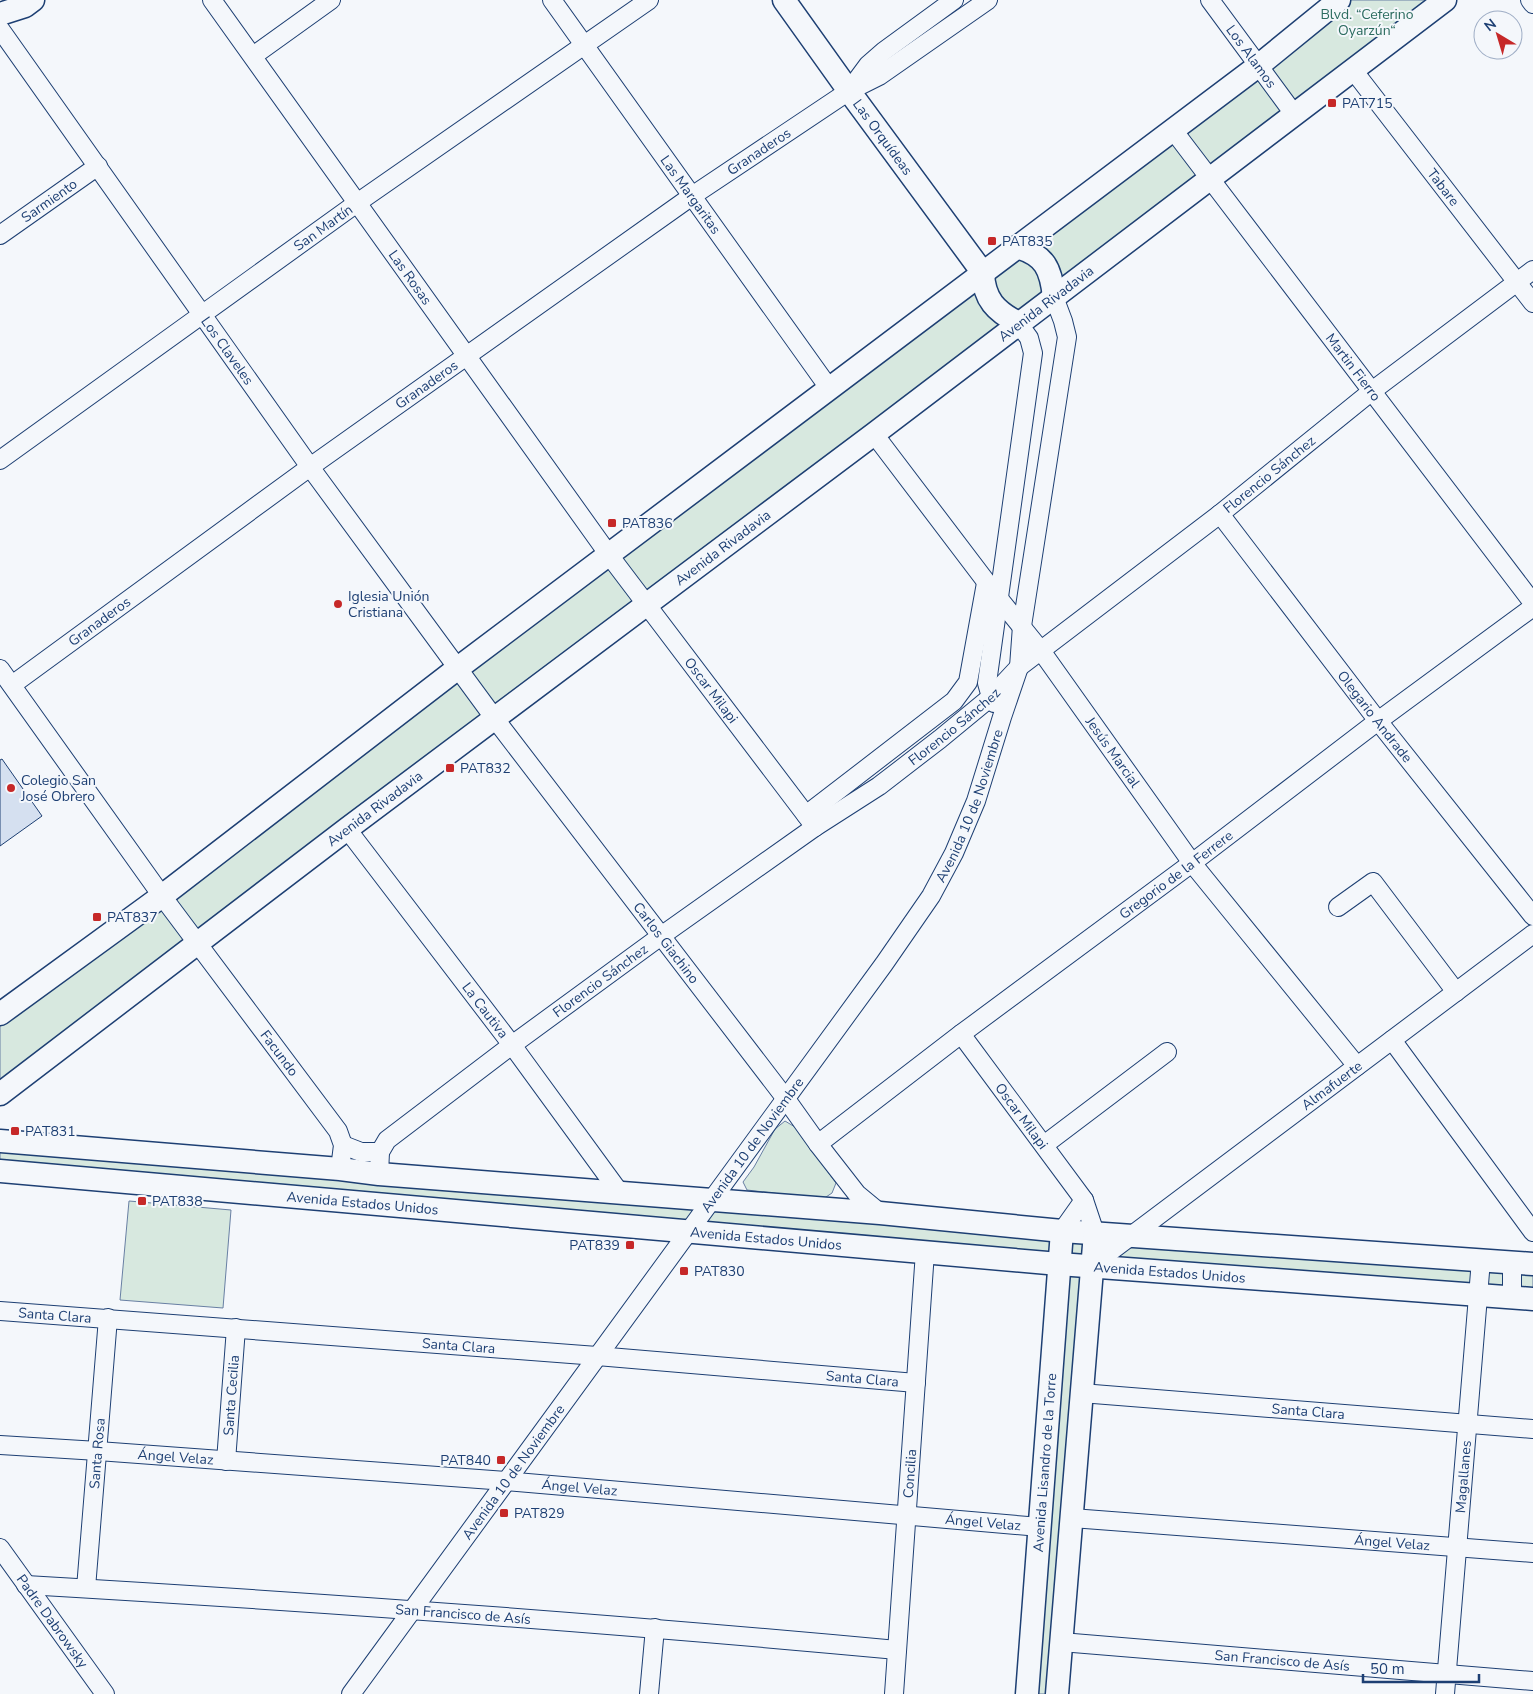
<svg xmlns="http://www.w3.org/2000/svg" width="1533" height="1694" font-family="'Nunito Sans',sans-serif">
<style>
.green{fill:#d7e8df;stroke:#687fa3}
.building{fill:#d5e0f0;stroke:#1d3f73}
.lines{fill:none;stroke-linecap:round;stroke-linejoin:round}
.minor-casing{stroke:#1d3f73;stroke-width:20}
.major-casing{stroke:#1d3f73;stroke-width:25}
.minor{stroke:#f4f7fb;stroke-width:18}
.major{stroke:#f4f7fb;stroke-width:22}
.poi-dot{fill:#c62828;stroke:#f4f7fb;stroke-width:2}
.labels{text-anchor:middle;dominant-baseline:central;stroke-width:4;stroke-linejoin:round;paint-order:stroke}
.park-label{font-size:14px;fill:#2c6c60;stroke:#f4f7fb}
.street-label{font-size:14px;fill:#1d3f73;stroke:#f4f7fb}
.poi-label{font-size:14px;fill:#1d3f73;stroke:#f4f7fb;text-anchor:start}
</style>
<rect width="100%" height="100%" fill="#f4f7fb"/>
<path class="green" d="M 1339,0 L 1445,0 L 0,1094 L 0,1014 Z
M 785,1121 L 795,1127 L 836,1183 L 832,1193 L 823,1199 L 747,1190 L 743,1182 L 754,1167 L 775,1129 Z
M 0,1141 L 1533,1264 L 1533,1299 L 1091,1266 L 1057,1694 L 1027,1694 L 1059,1264 L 0,1171 Z
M 129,1201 L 231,1210 L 223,1308 L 120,1300 Z"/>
<path class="building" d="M 2,759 L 42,816 L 0,846 L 0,760 Z"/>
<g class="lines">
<g class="minor-casing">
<g id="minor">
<path id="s1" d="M 212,0 L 609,555 L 815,827"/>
<path id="s2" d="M 552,0 L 829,388"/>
<path id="s3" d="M 1210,0 L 1294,114"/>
<path d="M 1530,0 L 1533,4"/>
<path id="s4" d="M 0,29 L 310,467 L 495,719 L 786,1099 L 818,1144 L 857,1194 L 880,1213"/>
<path d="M 253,56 L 331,0"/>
<path id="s5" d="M 1353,70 L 1533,303"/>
<path d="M 851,88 L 868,65 L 884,51 L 954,0"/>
<path id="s6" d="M 1173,130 L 1533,603"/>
<path id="s7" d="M 0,235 L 98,166"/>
<path id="s8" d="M 874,434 L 1000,600 L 1042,652 L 1192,863 L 1357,1066"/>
<path id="s9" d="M 0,460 L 357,203 L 649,0"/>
<path id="s10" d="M 1220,514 L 1378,721 L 1533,916"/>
<path id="s11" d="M 0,669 L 162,896 L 338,1131 L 343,1145 L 340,1169"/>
<path id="s12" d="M 12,685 L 310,467 L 692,196 L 849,91 L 879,76 L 988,0"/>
<path d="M 994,703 L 991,697 L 987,683 L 1033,353 L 1029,338 L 1018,323"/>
<path d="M 806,815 L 954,701 L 968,682 L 986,583"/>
<path id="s13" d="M 347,829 L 512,1045 L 620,1193"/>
<path d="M 1338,907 L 1373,882 L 1456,992"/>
<path id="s14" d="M 961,1034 L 1084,1200 L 1095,1233"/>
<path d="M 1392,1040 L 1533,1232"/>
<path id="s15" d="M 818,1144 L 961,1034 L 1192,863 L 1378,721 L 1533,607"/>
<path d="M 343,1145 L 361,1152 L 380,1152"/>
<path d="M 1044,1145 L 1167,1052"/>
<path id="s16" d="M 379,1174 L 380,1152 L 387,1140 L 512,1045 L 661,936 L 815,827 L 879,786 L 940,739 L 991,697 L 1019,667 L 1220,514 L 1372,391 L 1533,270"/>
<path d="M 1062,1231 L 1084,1200"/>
<path id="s17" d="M 1091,1266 L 1533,934"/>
<path d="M 1512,1297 L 1512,1263"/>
<path id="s18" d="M 0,1311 L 597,1356 L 916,1383"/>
<path id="s19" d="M 1081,1393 L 1533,1429"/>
<path id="s20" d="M 0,1445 L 98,1451 L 506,1481 L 1040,1527"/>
<path id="s21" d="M 226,1461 L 236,1328"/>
<path id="s22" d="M 1072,1518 L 1533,1553"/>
<path id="s23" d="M 0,1548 L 105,1694"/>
<path id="s24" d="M 26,1585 C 317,1602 607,1623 897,1650"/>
<path id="s25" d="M 86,1588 L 108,1318"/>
<path id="s26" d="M 1061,1642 L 1533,1681"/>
<path id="s27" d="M 351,1694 L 884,964 L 931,896 L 954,853 L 976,801 L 1002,717 L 1019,667 L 1022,626 L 1067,337 L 1063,321 L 1054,297"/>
<path d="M 649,1694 L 655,1628"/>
<path id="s28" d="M 894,1694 L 925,1252"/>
<path id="s29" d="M 1445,1694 L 1481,1260"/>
</g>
</g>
<g class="major-casing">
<g id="major">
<path id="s30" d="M 784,0 L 849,91 L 983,273 C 984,300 996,311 1018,323"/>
<path d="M 0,14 L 25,6 L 33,0"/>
<path d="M 1017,247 C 1045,255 1051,269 1054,297"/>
<path d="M 0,1014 L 162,896 L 458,668 L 1258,66 L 1339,0"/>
<path id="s31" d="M 0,1094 L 347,829 L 874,434 L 1445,0"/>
<path d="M 0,1141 L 340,1169 L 379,1174 L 880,1213 L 1062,1231 L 1533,1264"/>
<path id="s32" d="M 0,1171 L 1059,1264 L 1533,1299"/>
<path id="s33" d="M 1027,1694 L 1062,1231"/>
<path d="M 1057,1694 L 1095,1233"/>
</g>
</g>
<use href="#minor" class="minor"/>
<use href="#major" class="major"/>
</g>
<g class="poi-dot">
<rect x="1327" y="98" width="10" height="10" rx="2.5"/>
<rect x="987" y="236" width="10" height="10" rx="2.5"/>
<rect x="607" y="518" width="10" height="10" rx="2.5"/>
<circle cx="338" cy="604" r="5"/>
<rect x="445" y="763" width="10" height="10" rx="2.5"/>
<circle cx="11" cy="788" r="5"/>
<rect x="92" y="912" width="10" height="10" rx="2.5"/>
<rect x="10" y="1126" width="10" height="10" rx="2.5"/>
<rect x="137" y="1196" width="10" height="10" rx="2.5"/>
<rect x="625" y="1240" width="10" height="10" rx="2.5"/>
<rect x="679" y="1266" width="10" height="10" rx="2.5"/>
<rect x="496" y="1455" width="10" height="10" rx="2.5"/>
<rect x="499" y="1508" width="10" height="10" rx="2.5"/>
</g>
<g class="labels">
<g class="park-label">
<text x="1367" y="14">Blvd. “Ceferino<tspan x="1367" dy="16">Oyarzún“</tspan></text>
</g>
<g class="street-label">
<text stroke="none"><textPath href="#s3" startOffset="70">Los Alamos</textPath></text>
<text stroke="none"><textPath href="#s30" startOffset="169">Las Orquídeas</textPath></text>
<text stroke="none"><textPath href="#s12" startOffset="918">Granaderos</textPath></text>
<text stroke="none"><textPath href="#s5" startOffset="148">Tabare</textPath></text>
<text stroke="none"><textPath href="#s2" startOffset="239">Las Margaritas</textPath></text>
<text stroke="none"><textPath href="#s7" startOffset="60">Sarmiento</textPath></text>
<text stroke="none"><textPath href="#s9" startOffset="398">San Martín</textPath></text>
<text stroke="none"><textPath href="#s1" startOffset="341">Las Rosas</textPath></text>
<text stroke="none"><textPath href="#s31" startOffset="1311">Avenida Rivadavia</textPath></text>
<text stroke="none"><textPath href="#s4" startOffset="394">Los Claveles</textPath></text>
<text stroke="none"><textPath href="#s6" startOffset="298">Martin Fierro</textPath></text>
<text stroke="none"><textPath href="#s12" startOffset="512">Granaderos</textPath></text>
<text stroke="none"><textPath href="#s16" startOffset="1142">Florencio Sánchez</textPath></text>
<text stroke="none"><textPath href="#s31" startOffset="906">Avenida Rivadavia</textPath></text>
<text stroke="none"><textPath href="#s12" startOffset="108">Granaderos</textPath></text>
<text stroke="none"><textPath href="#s1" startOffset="852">Oscar Milapi</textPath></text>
<text stroke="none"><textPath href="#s10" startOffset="255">Olegario Andrade</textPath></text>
<text stroke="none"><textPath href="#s16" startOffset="738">Florencio Sánchez</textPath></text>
<text stroke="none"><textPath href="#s8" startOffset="398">Jesús Marcial</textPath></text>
<text stroke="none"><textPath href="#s27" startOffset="1085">Avenida 10 de Noviembre</textPath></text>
<text stroke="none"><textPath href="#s31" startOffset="471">Avenida Rivadavia</textPath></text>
<text stroke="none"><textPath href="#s15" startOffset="448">Gregorio de la Ferrere</textPath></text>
<text stroke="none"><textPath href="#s4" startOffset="1131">Carlos Giachino</textPath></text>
<text stroke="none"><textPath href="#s16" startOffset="302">Florencio Sánchez</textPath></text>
<text stroke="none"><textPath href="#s13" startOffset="228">La Cautiva</textPath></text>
<text stroke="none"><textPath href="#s11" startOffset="475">Facundo</textPath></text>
<text stroke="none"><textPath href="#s17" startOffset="301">Almafuerte</textPath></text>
<text stroke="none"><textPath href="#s14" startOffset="102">Oscar Milapi</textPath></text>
<text stroke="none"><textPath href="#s27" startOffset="680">Avenida 10 de Noviembre</textPath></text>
<text stroke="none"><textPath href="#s32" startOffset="364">Avenida Estados Unidos</textPath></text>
<text stroke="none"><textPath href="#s32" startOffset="769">Avenida Estados Unidos</textPath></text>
<text stroke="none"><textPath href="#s32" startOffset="1174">Avenida Estados Unidos</textPath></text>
<text stroke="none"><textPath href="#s18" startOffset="55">Santa Clara</textPath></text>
<text stroke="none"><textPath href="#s18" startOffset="460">Santa Clara</textPath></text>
<text stroke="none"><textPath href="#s18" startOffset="865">Santa Clara</textPath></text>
<text stroke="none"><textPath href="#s21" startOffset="66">Santa Cecilia</textPath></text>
<text stroke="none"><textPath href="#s19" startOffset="228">Santa Clara</textPath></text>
<text stroke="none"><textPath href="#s25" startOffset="135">Santa Rosa</textPath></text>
<text stroke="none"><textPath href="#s20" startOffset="176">Ángel Velaz</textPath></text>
<text stroke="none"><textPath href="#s33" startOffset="232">Avenida Lisandro de la Torre</textPath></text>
<text stroke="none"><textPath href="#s27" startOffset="275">Avenida 10 de Noviembre</textPath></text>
<text stroke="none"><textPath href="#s28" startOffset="221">Concilia</textPath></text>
<text stroke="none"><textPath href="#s29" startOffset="218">Magallanes</textPath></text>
<text stroke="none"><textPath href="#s20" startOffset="581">Ángel Velaz</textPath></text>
<text stroke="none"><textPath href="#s20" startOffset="986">Ángel Velaz</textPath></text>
<text stroke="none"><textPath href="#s22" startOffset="321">Ángel Velaz</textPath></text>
<text stroke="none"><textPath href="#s24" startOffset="438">San Francisco de Asís</textPath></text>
<text stroke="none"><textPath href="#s23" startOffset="90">Padre Dabrowsky</textPath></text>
<text stroke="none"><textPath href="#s26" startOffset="222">San Francisco de Asís</textPath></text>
</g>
<g class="poi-label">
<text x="1342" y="103">PAT715</text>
<text x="1002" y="241">PAT835</text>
<text x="622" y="523">PAT836</text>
<text x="348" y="596">Iglesia Unión<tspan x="348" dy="16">Cristiana</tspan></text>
<text x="460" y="768">PAT832</text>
<text x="21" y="780">Colegio San<tspan x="21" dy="16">José Obrero</tspan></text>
<text x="107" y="917">PAT837</text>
<text x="25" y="1131">PAT831</text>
<text x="152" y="1201">PAT838</text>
<text x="620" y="1245" text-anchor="end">PAT839</text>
<text x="694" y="1271">PAT830</text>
<text x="491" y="1460" text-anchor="end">PAT840</text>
<text x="514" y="1513">PAT829</text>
</g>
</g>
<g transform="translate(1498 35) rotate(322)"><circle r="24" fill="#f4f7fb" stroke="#9eadc5"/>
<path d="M0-4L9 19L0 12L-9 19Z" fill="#c62828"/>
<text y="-8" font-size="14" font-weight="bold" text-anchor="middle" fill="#1d3f73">N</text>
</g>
<path d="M1363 1674v8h116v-8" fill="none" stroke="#1d3f73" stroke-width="2.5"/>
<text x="1370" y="1674" font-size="15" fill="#1d3f73" stroke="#f4f7fb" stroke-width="4" paint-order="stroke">50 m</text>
</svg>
